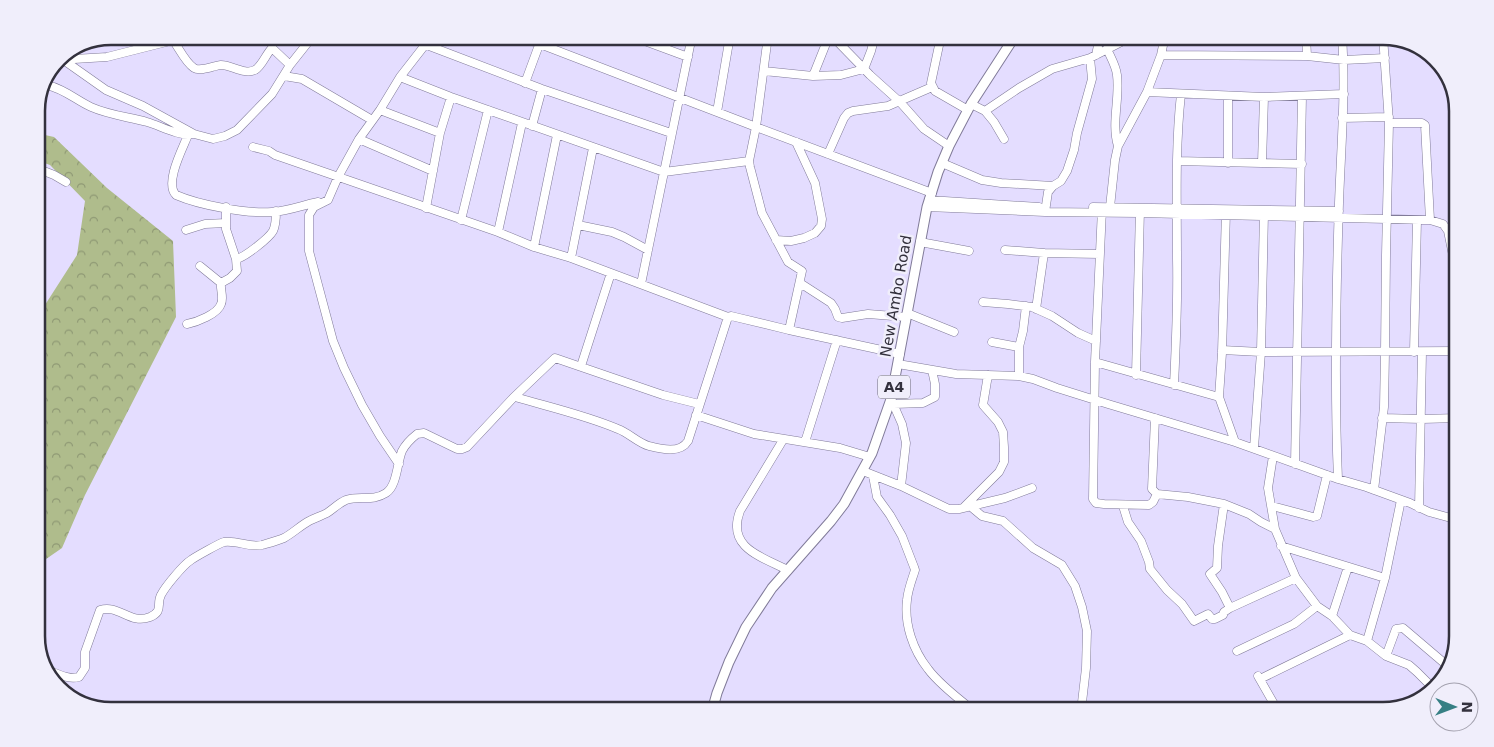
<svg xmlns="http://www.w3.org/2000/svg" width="1494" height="747" font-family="'DejaVu Sans',sans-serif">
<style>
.forest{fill:url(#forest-crowns)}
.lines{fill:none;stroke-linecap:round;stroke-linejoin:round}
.minor-casing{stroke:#817b99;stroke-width:9}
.major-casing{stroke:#817b99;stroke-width:11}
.minor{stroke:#fff;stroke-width:8}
.major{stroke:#fff;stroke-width:9}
.labels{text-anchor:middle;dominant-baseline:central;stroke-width:5;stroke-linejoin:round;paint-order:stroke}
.shield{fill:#f0eefb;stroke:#6c6a76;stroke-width:1}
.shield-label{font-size:14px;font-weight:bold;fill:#33313d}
.street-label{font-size:15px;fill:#33313d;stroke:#f0eefb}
.rim{fill:none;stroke:#33313d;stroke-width:2.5}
</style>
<defs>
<pattern id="forest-crowns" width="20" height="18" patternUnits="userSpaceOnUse" patternTransform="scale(1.25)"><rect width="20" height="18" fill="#afbc8c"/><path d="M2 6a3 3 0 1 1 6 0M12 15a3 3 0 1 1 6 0" fill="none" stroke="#8f9974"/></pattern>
</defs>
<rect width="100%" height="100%" fill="#e4ddff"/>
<path class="forest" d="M 36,133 L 54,137 L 107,188 L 173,241 L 176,317 L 85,495 L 62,548 L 36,566 L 36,319 L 77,255 L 85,201 L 50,165 L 36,160 Z"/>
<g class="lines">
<g class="minor-casing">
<path id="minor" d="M 519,36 L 756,127 L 932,193
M 631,36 L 688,57
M 768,36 L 756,127 L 749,161 L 750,167 L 762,213 L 788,262 L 802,271 L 789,330
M 832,36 L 870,75 L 900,102 L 924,129 L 949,146
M 941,36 L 931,83 L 935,91 L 968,110
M 1306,36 L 1307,56
M 430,38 L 442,36
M 173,40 C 179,48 185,62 194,68 C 200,72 213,66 221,65 C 232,65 244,75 255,70 C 262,66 266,54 272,48 L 290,65
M 424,44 L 542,89 L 671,133
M 1107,49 C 1111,58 1116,66 1117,75 C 1120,99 1111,123 1118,146
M 1096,55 L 1100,36
M 1161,55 L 1165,36
M 1090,58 L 1133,36
M 62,59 L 106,90 L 143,106 L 194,134 L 213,139 L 225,136 L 237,130 L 272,94 L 290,65 L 313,36
M 62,59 L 74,59 L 107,57 L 190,36
M 764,71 L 813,76 L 829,36
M 284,76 L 302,79 L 372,120
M 813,76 L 841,75 L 864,69 L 871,51 L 875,36
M 400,77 L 451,97 L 664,172 L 749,161
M 525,83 L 539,45
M 46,85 C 63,88 76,100 91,107 C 109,115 129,117 147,122 C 161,126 177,136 192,134
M 1147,92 L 1264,97 L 1344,94
M 971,104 L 985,111 L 1019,88 L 1052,69 L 1090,58 L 1092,79 L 1077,133 L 1074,150 L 1067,171 L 1061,181 L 1053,186 L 1048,192 L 1045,212
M 380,110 L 440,133
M 985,111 L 994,122 L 1004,139
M 717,112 L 730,36
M 1342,118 L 1389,117
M 1389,123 L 1422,123 L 1425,125 L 1430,220
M 532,126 L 542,89
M 188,135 C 183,148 164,183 176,195 C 199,205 247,214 272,212 C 288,211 303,205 318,202
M 359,139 L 433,171
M 253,147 L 269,151 L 275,155 L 498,232 L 534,247 L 571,258 L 728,317 L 731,316 L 789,330 L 900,354
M 828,154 L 844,118 L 848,113 L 853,111 L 888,106 L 932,87
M 1177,161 L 1302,164
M 942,163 L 982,180 L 1001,183 L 1053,186
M 1228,163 L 1228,96
M 1262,163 L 1264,97
M 36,168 L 54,175 L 66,182
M 929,200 L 1039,207
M 927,207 L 1045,212 L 1140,213 L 1430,220 L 1443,224 L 1448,231 L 1458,280
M 1093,207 L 1339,211
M 1110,207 L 1115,160 L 1118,146 L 1147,92 L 1161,55 L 1307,56 L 1344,60 L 1385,58
M 426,208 L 440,133 L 451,97
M 1102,209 L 1095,362 L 1093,499 L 1096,503 L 1104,504 L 1149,505 L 1153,502 L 1157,494
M 1226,211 L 1222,353 L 1219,397 L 1235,442
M 461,220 L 488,110
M 578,225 L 612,232 L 624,237 L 648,250
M 186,230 L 205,224 L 226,223
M 498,232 L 522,123
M 776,240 L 791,241 L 804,238 L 815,233 L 821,226 L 822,219 L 815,183 L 796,142
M 920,242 L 969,251
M 534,247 L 557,135
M 1005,250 L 1044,253 L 1100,254
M 571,258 L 593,148
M 236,259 C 244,258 269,238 273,231 C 276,225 276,218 276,211
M 200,266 L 221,283
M 800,283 L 831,303 L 835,309 L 838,317 L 842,318 L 868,314 L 906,317
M 641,284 L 692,36
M 983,302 L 1008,304 L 1032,307 L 1052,316 L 1078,333 L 1096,341
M 1036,309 L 1044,253
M 907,313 L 954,332
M 187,324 C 197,322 218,314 221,304 C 224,298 220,289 221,283 L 230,278 L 237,271 L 236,259 L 226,229 L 226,207
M 992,342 L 1019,347
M 1222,350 L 1261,352 L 1458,351
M 1414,352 L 1417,220
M 1095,362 L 1219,397
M 898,364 L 956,374 L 1019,376 L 1033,379 L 1057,388 L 1108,404 L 1235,442 L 1338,479 L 1366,487 L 1410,503 L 1429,512 L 1458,520
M 581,366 L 611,273
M 1136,375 L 1140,209
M 1019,376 L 1019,347 L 1023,331 L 1026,306
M 1174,385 C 1176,343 1178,301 1177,259 C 1177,204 1175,149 1181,94
M 515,397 C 549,407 585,415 618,429 C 629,433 638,443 649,446 C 661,449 680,454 688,441 L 728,317
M 891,399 L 902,424 L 906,443 L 901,486
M 894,404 L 923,403 L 935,397 L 935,384 L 932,370
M 696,415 L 754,434 L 840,448 L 870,457
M 1155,418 L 1152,489 L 1157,494 L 1188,497 L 1224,504 L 1249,514 L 1261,522 L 1275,529
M 1382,418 L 1422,419 L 1458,418
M 783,440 L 740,511 C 726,548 762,557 788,570
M 805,442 L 837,340
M 1254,448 L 1261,352 L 1264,213
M 1273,456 L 1268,488 L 1275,529 L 1296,578 L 1317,606 L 1332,616 L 1350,635 L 1367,641 L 1386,656 L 1409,665 L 1417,672 L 1431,686
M 399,464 L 380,436 L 362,405 L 344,368 L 333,341 L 309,251 L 309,215 L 314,207 L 328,200 L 338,177 L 359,139 L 380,110 L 400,77 L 432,36
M 1295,464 L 1302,96
M 863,471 L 901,486 L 949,509 L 959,509 L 1005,498 L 1032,488
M 873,476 L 877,497 L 890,515 L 902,536 L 914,567 L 915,570 C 912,580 908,589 907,600 C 904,624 913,650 928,669 C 939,684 960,700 974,711
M 1338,479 C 1334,387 1336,295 1339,203 C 1341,147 1346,91 1342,36
M 1374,490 L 1384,407 L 1385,352 L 1386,255 L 1389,123 L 1383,36
M 1224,504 L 1218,546 L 1217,568 L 1210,574 L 1222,592 L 1230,608
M 970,506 L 982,516 L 1003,521 L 1033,548 L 1062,565 L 1075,586 L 1082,607 L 1087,631 L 1086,668 L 1081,711
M 1123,506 L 1128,522 L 1141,541 L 1149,562 L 1150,569 L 1167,590 L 1182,604 L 1194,621 L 1208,614 L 1212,619 L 1215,619 L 1223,615 L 1224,612 L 1230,608 L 1296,578
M 1272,506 L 1313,517 L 1317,516 L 1327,475
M 964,507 L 999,472 L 1004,462 L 1004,447 L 1003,432 L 998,422 L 983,405 L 988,375
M 1419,508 L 1422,352
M 1281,546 L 1385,578
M 1332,616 L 1348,567
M 1367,641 L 1385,578 L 1401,500
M 1237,651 L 1294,624 L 1317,606
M 1386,656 L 1396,629 L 1403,628 L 1450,668
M 46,670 C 58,673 67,680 79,677 L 85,668 L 85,652 L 100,610 C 119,604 130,625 150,617 C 164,611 156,604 161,595 C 165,587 183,565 191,560 C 195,557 220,543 224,542 C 237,540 250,548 262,545 C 269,543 277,541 284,538 C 293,533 300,526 309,521 C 315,518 321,516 327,513 C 333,509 339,503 346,500 C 360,495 372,502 386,493 C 397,486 397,463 402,451 C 405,445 412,438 417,434 L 424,433 L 457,449 L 462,449 L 467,447 L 513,398 L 555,358 L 663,395 L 699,404
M 1258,676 L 1278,711
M 1260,679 L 1350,635
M 1419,700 L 1431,686 L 1450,668"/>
</g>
<g class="major-casing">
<path id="major" d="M 712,711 L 717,693 L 729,662 L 746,627 L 772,588 L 831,521 L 844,504 L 872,453 L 891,399 L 927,207 L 938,172 L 949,146 L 971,104 L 1015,36"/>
</g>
<use href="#minor" class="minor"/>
<use href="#major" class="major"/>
</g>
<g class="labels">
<rect class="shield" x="878" y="375.5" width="32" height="23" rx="4"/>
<g class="shield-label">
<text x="894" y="387">A4</text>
</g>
<g class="street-label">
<text transform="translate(896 296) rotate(-80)">New Ambo Road</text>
</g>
</g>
<path d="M0 0H1494V747H0ZM111 45H1383A66 66 0 0 1 1449 111V636A66 66 0 0 1 1383 702H111A66 66 0 0 1 45 636V111A66 66 0 0 1 111 45Z" fill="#f0eefb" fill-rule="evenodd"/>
<path class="rim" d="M111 45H1383A66 66 0 0 1 1449 111V636A66 66 0 0 1 1383 702H111A66 66 0 0 1 45 636V111A66 66 0 0 1 111 45Z"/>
<g transform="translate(1454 707) rotate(91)"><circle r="24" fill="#f0eefb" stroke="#a4a2af"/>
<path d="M0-4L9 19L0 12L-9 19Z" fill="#367f84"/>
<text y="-8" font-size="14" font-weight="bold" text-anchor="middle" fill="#33313d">N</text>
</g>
</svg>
